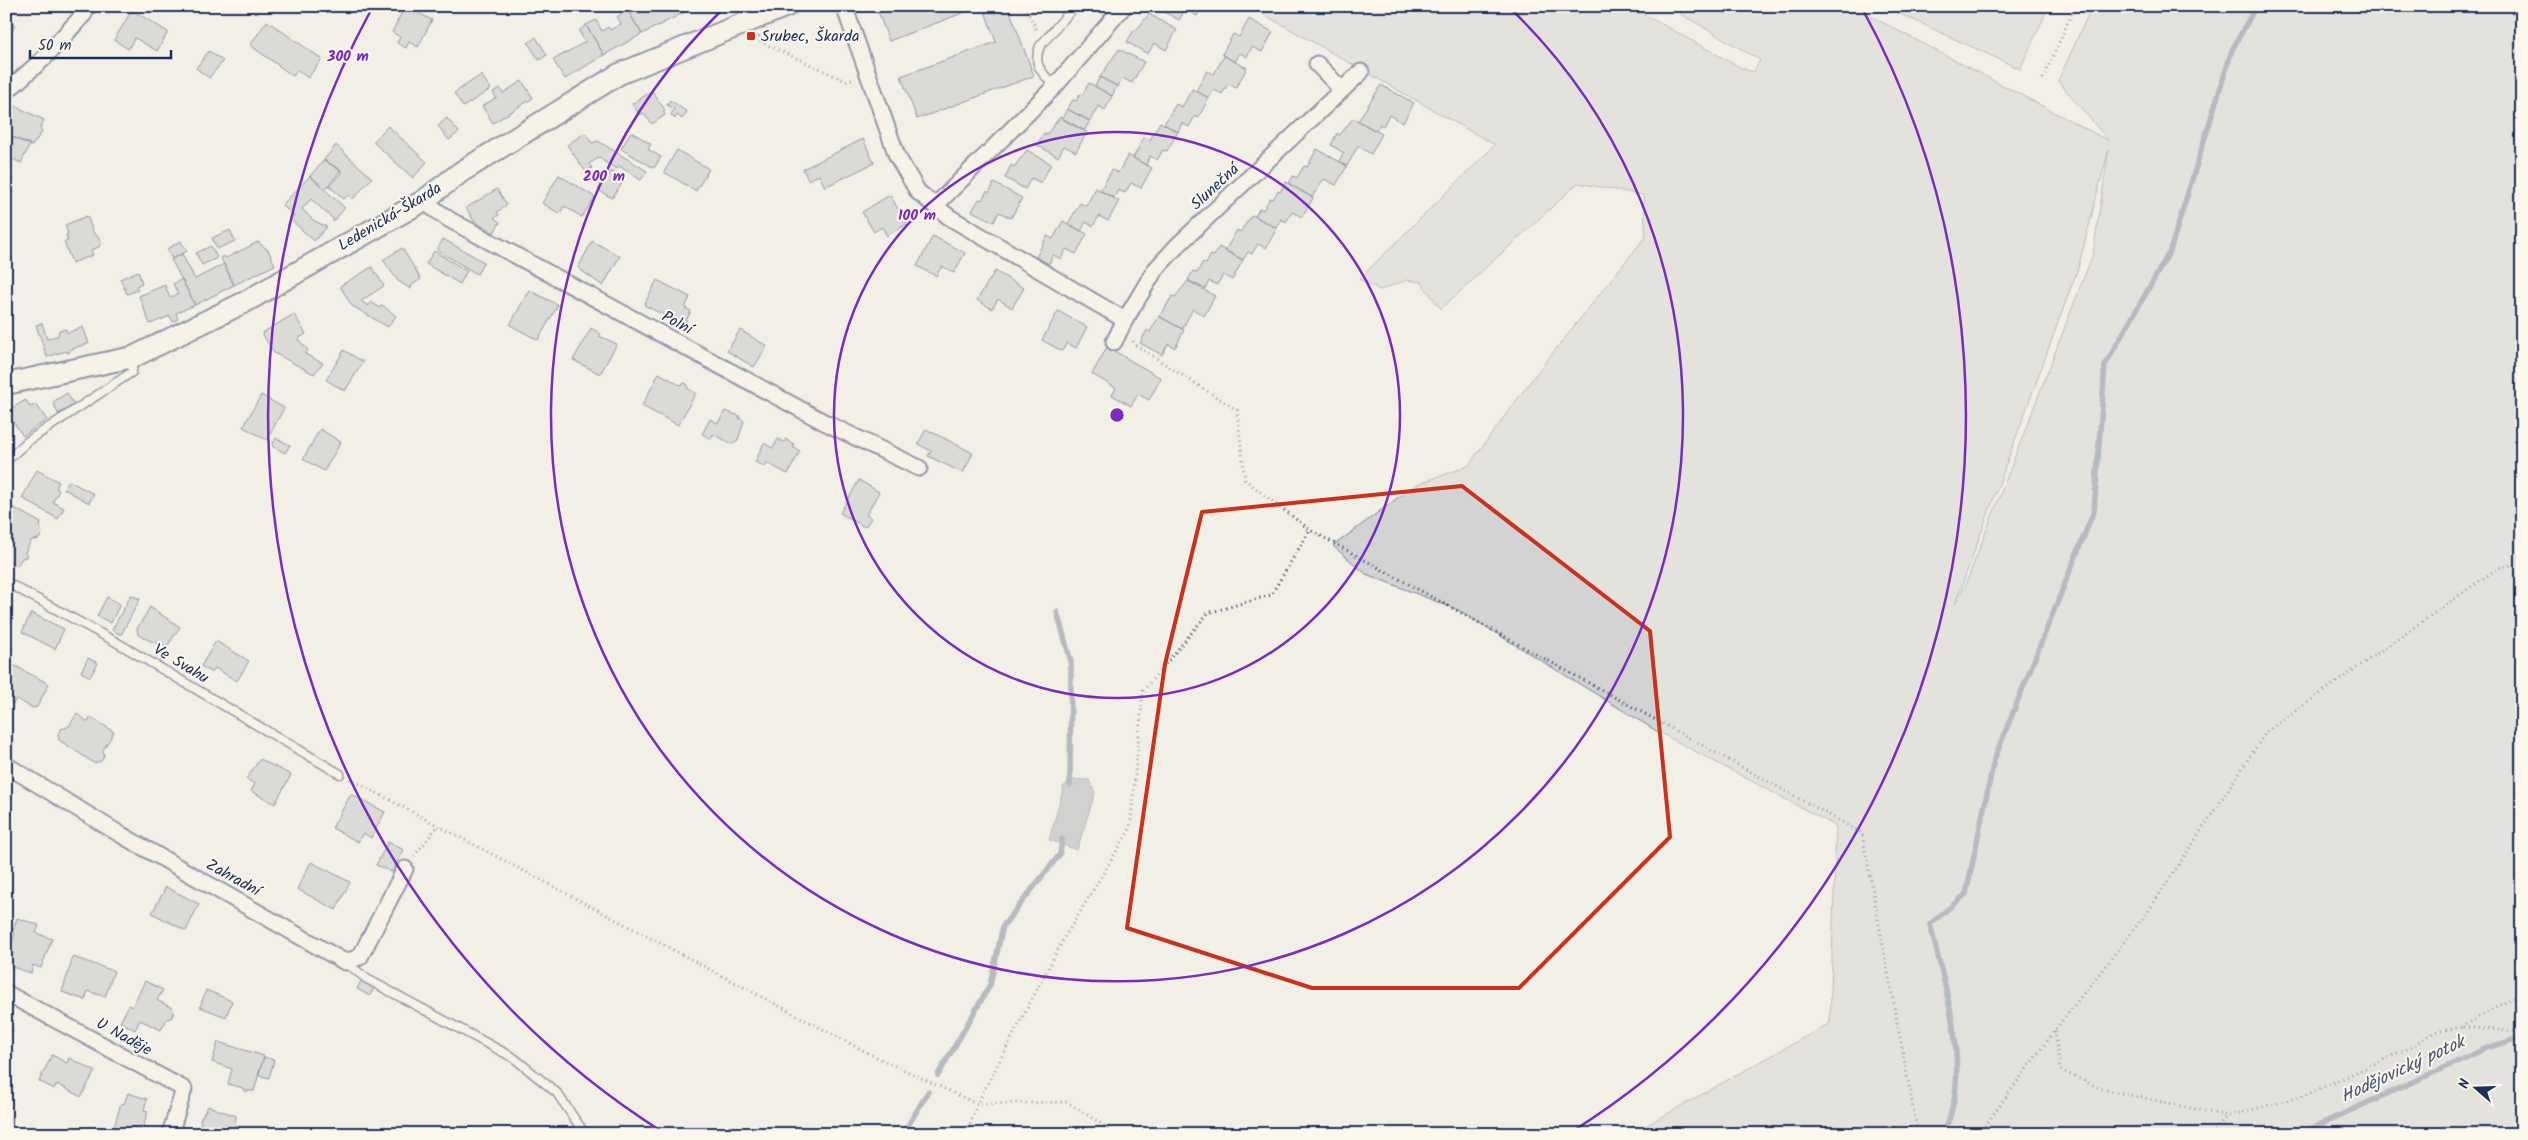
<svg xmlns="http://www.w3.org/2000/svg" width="2528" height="1140" font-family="Kalam,sans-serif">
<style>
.green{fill:#d2d3d2;stroke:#768198;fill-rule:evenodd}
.water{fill:#a9adb7;stroke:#707b93}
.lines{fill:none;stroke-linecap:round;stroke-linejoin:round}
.stream{stroke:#707b93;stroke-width:5.5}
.building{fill:#bdc0c4;stroke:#1b2f5e}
.service-casing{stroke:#1b2f5e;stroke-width:11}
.minor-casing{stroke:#1b2f5e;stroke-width:19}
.secondary-casing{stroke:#1b2f5e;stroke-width:24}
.path{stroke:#1b2f5e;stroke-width:3;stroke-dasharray:1 4;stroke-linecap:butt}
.service{stroke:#fbf7ec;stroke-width:8}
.minor{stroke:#fbf7ec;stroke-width:15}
.secondary{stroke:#fbf7ec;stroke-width:20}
.marked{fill:none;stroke:#c8321e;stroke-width:4;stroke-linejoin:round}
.ring{fill:none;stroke:#7b2cbf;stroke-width:2.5}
.poi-dot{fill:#c8321e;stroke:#fbf7ec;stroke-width:2}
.labels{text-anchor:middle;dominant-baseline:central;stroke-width:4;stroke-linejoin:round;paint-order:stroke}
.poi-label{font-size:16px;fill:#1b2f5e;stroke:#fbf7ec;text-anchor:start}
.street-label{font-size:16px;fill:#1b2f5e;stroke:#fbf7ec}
.water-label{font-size:18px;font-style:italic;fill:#465579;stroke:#fbf7ec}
.centre{fill:#7b2cbf;stroke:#fbf7ec;stroke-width:2.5}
.ring-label{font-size:15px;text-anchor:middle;font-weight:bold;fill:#7b2cbf;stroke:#fbf7ec;stroke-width:4;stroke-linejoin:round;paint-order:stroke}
</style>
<rect width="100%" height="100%" fill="#f2efe6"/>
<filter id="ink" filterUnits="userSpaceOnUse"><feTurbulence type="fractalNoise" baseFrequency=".02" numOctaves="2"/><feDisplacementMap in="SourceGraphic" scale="10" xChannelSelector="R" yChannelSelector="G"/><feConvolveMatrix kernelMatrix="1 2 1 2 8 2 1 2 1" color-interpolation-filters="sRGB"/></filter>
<g filter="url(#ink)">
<path class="green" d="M 1249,6 L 1629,6 L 1741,68 L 1754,72 L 1760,60 L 1667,6 L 1851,6 L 2109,141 L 2058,81 L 2092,6 L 2522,6 L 2522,1134 L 1631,1134 L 1830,1023 L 1836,826 L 1655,730 L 1458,610 L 1366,574 L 1333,546 L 1415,485 L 1468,466 L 1536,374 L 1646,236 L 1643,195 L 1578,183 L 1441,309 L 1421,282 L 1407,280 L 1380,290 L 1359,279 L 1495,145 ZM 2109,148 L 2093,254 L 1967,581 L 1955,604 L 2078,268 Z
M 1883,6 L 2049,6 L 2020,69 Z"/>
<path class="water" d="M 1071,779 L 1089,780 L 1095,793 L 1077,850 L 1049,840 L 1064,786 Z"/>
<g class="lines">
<path class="stream" d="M 1057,612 L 1071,662 L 1070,785
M 938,1075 L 990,985 L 1003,926 L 1060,854 L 1062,839
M 903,1134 L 928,1092
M 1942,1134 C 1975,1077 1944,984 1930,924 L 1966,894 L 1994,760 L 2094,511 L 2105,365 L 2170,251 L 2232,50 L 2256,6
M 2299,1134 L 2487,1048 L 2522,1037"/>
</g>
<path class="building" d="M 405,6 L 432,20 L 418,47 L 409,42 L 406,48 L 397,43 L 400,37 L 392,32 Z
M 625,6 L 682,6 L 685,12 L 642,34 Z
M 876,6 L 981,6 L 889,41 Z
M 983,6 L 1008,6 L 1034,76 L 917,119 L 901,76 L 996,42 Z
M 1159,6 L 1202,6 L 1197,16 L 1185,9 L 1179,20 L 1157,8 Z
M 626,8 L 642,34 L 604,55 L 586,25 L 596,20 L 602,31 L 608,27 L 610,30 L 621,24 L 617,17 L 624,12 L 623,9 Z
M 132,10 L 168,32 L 157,51 L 135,38 L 128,49 L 114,40 Z
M 1149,14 L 1177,30 L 1166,50 L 1154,43 L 1148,54 L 1127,42 L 1134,30 L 1136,31 Z
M 1249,19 L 1273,32 L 1262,52 L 1252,47 L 1247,57 L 1240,53 L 1235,62 L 1222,54 L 1233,34 L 1239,37 Z
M 6,20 L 15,25 L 6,43 Z
M 267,21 L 322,59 L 308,78 L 297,70 L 293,76 L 250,45 Z
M 586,25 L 604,55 L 565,79 L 553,60 L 585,42 L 579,31 Z
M 536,37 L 547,55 L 539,60 L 528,43 Z
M 1119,49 L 1144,62 L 1132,83 L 1122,78 L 1118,87 L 1100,77 Z
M 209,51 L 223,61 L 209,78 L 196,68 Z
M 1224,56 L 1247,68 L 1236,88 L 1228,84 L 1222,94 L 1214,90 L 1209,98 L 1196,91 L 1207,71 L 1214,74 Z
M 481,75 L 491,89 L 463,107 L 454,93 Z
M 1100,77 L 1117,86 L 1112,96 L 1095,86 Z
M 522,81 L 533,98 L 493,123 L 482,106 L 496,98 L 493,92 L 500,88 L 503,93 Z
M 1089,83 L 1112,96 L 1105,110 L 1098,106 L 1090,121 L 1067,109 L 1073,100 L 1076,101 L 1080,94 L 1082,95 Z
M 1381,85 L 1414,103 L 1403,123 L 1389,115 L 1383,126 L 1380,124 L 1376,131 L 1358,121 Z
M 1192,89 L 1209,98 L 1198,118 L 1195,116 L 1189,127 L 1182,123 L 1178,132 L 1164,124 L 1176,104 L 1182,107 Z
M 652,91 L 665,110 L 663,111 L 665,115 L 652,124 L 643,113 L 640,115 L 632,104 Z
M 670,100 L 687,112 L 682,119 L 677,115 L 675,119 L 671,115 L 674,109 L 667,105 Z
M 15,106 L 44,120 L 40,128 L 42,132 L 32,146 L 6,134 L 6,124 Z
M 1067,109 L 1090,121 L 1084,131 L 1062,119 Z
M 1060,117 L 1087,132 L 1076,152 L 1064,146 L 1058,157 L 1037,145 L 1044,133 L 1047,134 Z
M 447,118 L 459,132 L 449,140 L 438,126 Z
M 1353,118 L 1382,134 L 1371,154 L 1358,146 L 1347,166 L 1339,161 L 1344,153 L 1331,145 L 1337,133 L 1340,135 Z
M 1160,122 L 1178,132 L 1167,151 L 1163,150 L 1157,160 L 1150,156 L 1146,165 L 1133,158 L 1144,137 L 1150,140 Z
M 388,126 L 427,162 L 413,178 L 373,142 Z
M 631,132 L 651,144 L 648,149 L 661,157 L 654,168 L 621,149 Z
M 585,133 L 592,143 L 598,141 L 647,171 L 641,180 L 619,166 L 617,169 L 603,161 L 600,157 L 589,164 L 592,168 L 586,172 L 567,145 Z
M 8,135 L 30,144 L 21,163 L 6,156 Z
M 863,139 L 874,163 L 825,187 L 819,175 L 808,180 L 803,169 Z
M 336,145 L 372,178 L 353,199 L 348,195 L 344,199 L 329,186 L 342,172 L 324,160 Z
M 1317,149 L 1347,166 L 1336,185 L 1324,179 L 1312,197 L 1289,184 L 1293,176 L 1297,178 L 1304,166 L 1307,167 Z
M 677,150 L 709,169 L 696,191 L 664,172 Z
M 1027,150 L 1051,164 L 1041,183 L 1031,178 L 1025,189 L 1005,178 L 1011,165 L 1014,167 Z
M 1128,155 L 1152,168 L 1141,188 L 1131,183 L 1125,193 L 1118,190 L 1114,198 L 1100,191 L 1112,170 L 1118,173 Z
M 324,160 L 341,170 L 325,189 L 310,176 Z
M 611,171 L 625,179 L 612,198 L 598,190 Z
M 559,175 L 595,197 L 582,217 L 564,206 L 560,214 L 542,203 Z
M 310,176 L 345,208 L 333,222 L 333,219 L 311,199 L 302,209 L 313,220 L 327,227 L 314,241 L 290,219 L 294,216 L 282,205 Z
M 1286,182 L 1313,198 L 1302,217 L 1292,212 L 1286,222 L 1281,219 L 1276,228 L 1255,216 L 1260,208 L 1263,210 L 1270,198 L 1273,199 L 1278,191 L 1280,192 Z
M 994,183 L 1022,198 L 1011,218 L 999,212 L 994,222 L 972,211 L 979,199 L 982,200 L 987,191 L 989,193 Z
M 1096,188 L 1119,201 L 1108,221 L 1099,216 L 1093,226 L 1086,222 L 1081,231 L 1068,224 L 1080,203 L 1086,206 Z
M 497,189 L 507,205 L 497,212 L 499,215 L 494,218 L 500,222 L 494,233 L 474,221 L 466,208 Z
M 890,195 L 907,224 L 887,236 L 882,227 L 874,232 L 862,212 Z
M 1252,215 L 1277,228 L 1266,248 L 1258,244 L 1252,254 L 1248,252 L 1243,260 L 1225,251 L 1237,230 L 1240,232 Z
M 87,216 L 94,234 L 98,236 L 101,242 L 99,247 L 91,250 L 93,255 L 72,263 L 64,242 L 68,241 L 66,235 L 68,234 L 65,225 Z
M 1063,221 L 1087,234 L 1076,254 L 1066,249 L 1061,259 L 1053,255 L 1049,264 L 1036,257 L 1047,236 L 1053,239 Z
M 230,230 L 235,241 L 217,249 L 212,238 Z
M 933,236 L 965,253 L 954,273 L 942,266 L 936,276 L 917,266 Z
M 443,239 L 484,262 L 477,274 L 437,250 Z
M 181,241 L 187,251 L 172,259 L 167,249 Z
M 592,241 L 620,256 L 603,286 L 578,268 Z
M 258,242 L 268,250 L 275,265 L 234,285 L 221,258 L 224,256 L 226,258 Z
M 211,246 L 217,258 L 202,265 L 196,253 Z
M 1219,247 L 1243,260 L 1232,280 L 1223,275 L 1217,285 L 1209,281 L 1205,289 L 1188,280 L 1193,271 L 1197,273 L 1203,262 L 1206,264 L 1211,255 L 1214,256 Z
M 402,248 L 421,279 L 412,285 L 411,289 L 398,281 L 383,260 Z
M 434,251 L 467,271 L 460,284 L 426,264 Z
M 182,254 L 195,279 L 224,264 L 234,285 L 195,305 L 171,259 Z
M 372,267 L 384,286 L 361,301 L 368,306 L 371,302 L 380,308 L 382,305 L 396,316 L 388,327 L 352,306 L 340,286 Z
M 138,271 L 142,283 L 136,286 L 138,290 L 127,294 L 120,279 Z
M 995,271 L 1024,288 L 1012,308 L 998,299 L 992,309 L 977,300 Z
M 182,279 L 195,305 L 176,313 L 178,319 L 173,322 L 170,316 L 150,324 L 139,296 L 165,285 L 170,298 L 178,294 L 173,284 Z
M 657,280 L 690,297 L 685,308 L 691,311 L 684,325 L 644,305 Z
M 1188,281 L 1215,296 L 1204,316 L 1193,309 L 1182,329 L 1160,317 L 1172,296 L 1175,297 Z
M 529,290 L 558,305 L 538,340 L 510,325 Z
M 1058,311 L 1087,327 L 1076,348 L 1067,343 L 1062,351 L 1042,340 Z
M 294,314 L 306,334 L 298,339 L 308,350 L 305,354 L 323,363 L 314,374 L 274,353 L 262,333 Z
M 1159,316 L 1184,330 L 1175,348 L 1168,344 L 1162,355 L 1140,343 L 1147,330 L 1150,332 Z
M 42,323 L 47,339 L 59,335 L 58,331 L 66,329 L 67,333 L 83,327 L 89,343 L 69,350 L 70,352 L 67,353 L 66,351 L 47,357 L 36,325 Z
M 591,328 L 601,334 L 599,336 L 617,344 L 600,374 L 573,360 Z
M 740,330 L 767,346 L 754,367 L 727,351 Z
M 1107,347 L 1161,378 L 1149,400 L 1138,394 L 1131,406 L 1112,395 L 1116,388 L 1092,374 Z
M 344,350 L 363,362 L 345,391 L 326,380 Z
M 659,373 L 680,385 L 686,383 L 688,389 L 696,393 L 678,425 L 642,406 Z
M 67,393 L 74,405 L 58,414 L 53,402 Z
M 261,395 L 284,408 L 267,440 L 243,427 Z
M 26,400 L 30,407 L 36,404 L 47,420 L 23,436 L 8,414 L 10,409 Z
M 725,411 L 740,416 L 739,418 L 744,421 L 738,440 L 732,444 L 713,434 L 711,439 L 702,434 L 710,419 L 718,423 Z
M 320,429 L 341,442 L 324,471 L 303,459 Z
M 926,429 L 973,453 L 963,473 L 928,456 L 931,451 L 918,444 Z
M 276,438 L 290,445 L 285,453 L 272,446 Z
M 778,439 L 784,442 L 785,439 L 794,444 L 793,447 L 800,451 L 788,474 L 767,463 L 765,467 L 755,462 L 764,443 L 773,448 Z
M 37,470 L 59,482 L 56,488 L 59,490 L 53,502 L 64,508 L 58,519 L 22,498 Z
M 859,480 L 879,492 L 866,515 L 871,518 L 865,527 L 840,513 Z
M 69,481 L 94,494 L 89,503 L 64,489 Z
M 7,504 L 41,523 L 40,527 L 42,533 L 39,539 L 32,540 L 25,552 L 27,557 L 22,558 L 17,566 L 6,560 Z
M 131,595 L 140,599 L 121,635 L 112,630 Z
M 107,597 L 120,604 L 111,623 L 97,616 Z
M 150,607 L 180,627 L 168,645 L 168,649 L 138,635 L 137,629 Z
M 31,613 L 64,629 L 55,649 L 22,632 Z
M 216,641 L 249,661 L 237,681 L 215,668 L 212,673 L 201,666 Z
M 88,658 L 98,663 L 90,677 L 81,672 Z
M 6,661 L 49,684 L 37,707 L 33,708 L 16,699 L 13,704 L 6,700 Z
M 77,714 L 88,722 L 91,717 L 114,732 L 103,750 L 104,756 L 101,761 L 94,763 L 59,740 L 58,734 L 61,729 L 68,727 Z
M 260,759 L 291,775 L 275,804 L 251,791 L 255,784 L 246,779 Z
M 351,794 L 385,812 L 371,838 L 363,833 L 358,842 L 332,828 Z
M 388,842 L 404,850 L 392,872 L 376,865 Z
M 311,862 L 350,882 L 336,910 L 297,889 Z
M 166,887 L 199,904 L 186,931 L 152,913 Z
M 17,918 L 39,925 L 36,933 L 52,939 L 41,968 L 33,965 L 31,973 L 6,965 L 6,950 L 10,939 L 13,940 L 15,934 L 12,933 Z
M 73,957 L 114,971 L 105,997 L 88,991 L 85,1000 L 62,992 Z
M 145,981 L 163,990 L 157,1000 L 172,1008 L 174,1013 L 171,1018 L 167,1019 L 161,1030 L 140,1020 L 135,1030 L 120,1022 L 129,1005 L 132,1007 Z
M 361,981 L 374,988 L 370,996 L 357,989 Z
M 206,990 L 232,1001 L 226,1017 L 200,1007 Z
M 6,1025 L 13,1029 L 6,1043 Z
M 218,1042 L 264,1056 L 254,1091 L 244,1091 L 243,1088 L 228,1084 L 232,1069 L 212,1062 Z
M 52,1055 L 67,1063 L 69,1058 L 95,1071 L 81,1097 L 57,1084 L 54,1089 L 39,1081 Z
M 264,1057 L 274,1060 L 269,1078 L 258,1075 Z
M 128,1093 L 147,1099 L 144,1110 L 148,1111 L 141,1134 L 112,1134 L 121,1103 L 124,1104 Z
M 208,1106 L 236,1116 L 235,1129 L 230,1134 L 206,1134 L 208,1128 L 201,1126 L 200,1120 Z"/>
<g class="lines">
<g class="service-casing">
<path id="service" d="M 1055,86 C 1042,73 1032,65 1040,46 L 1075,6
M 6,461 L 28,441 L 132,372 L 133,358
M 6,582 L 116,642 L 340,774
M 345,962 L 367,979 L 514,1058 L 557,1093 L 585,1134"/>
</g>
<g class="minor-casing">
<path id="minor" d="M 844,6 L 897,156 L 918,192 L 949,217 L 1125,320 L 1155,270 L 1177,246 L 1361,72
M 1317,64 L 1342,90
M 6,92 L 43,59 L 84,14 L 87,6
M 423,201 L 450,220 L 824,422 L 919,468
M 935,206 L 1055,86 L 1124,6
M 1114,342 L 1125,320
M 6,765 L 118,833 L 345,962 L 360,957 L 405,869
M 6,993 L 184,1089 L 170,1134"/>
</g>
<g class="secondary-casing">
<path id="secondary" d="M 6,384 L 133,357 L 245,302 L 423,201 L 461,172 L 619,74 L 787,6"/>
</g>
<path class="path" d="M 1024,6 L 1037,30
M 759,36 L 761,42 L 846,81 L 852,79
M 2043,79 L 2075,6
M 1133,341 L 1135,345 L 1237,410 L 1245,480 L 1310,530 L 1862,833 L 1918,1134
M 350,779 L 868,1053 L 977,1104 L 1067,1102 L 1117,1134
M 414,856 L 438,826
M 2463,1027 L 2522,1032
M 2055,1031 L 2060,1070 L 2102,1089 L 2228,1116 L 2304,1096 L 2409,1048 L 2434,1032 L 2461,1027 L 2522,993
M 967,1134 L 977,1104 L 1063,940 L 1130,829 L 1143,691 L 1208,613 L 1271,595 L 1310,530
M 1979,1134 L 2055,1030 L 2149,910 L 2266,732 L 2498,568 L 2522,563
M 2211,1134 L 2227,1116"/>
<use href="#service" class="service"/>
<use href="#minor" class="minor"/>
<use href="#secondary" class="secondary"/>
</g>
</g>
<path d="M0 0H2528V1140H0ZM 1462,486 L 1650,631 L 1670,837 L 1519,988 L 1312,988 L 1127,928 L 1165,664 L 1202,512 Z" fill="#f2efe6" fill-opacity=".55" fill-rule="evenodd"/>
<path class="marked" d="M 1462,486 L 1650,631 L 1670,837 L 1519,988 L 1312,988 L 1127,928 L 1165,664 L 1202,512 Z"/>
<g class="ring">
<circle cx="1117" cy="415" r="283"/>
<path d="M1510 8A566 566 0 1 1 724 8"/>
<path d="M661 1131A849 849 0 0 1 371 10M1863 10A849 849 0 0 1 1573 1131"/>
</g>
<rect class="poi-dot" x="746" y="31" width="10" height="10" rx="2.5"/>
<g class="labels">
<g class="poi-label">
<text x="761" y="36">Srubec, Škarda</text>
</g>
<g class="street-label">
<text transform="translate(1215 187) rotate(-43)">Slunečná</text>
<text transform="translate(390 217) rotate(-31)">Ledenická-Škarda</text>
<text transform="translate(677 323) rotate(28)">Polní</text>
<text transform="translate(181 664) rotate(31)">Ve Svahu</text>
<text transform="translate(233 878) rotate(29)">Zahradní</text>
<text transform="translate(124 1037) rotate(29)">U Naděje</text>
</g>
<g class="water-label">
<text transform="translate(2403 1070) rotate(-25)">Hodějovický potok</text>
</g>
</g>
<circle cx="1117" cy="415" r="8" class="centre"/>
<g class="ring-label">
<text x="348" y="61">300 m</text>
<text x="604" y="181">200 m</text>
<text x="917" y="220">100 m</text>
</g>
<rect width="2528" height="1140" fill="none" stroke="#fbf7ec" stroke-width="25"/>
<rect x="12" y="12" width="2503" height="1115" fill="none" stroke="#1b2f5e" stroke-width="2" filter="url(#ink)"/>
<g transform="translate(2476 1088) rotate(290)" stroke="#fbf7ec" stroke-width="4" paint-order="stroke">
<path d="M0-4L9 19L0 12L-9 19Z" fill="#1b2f5e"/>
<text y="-8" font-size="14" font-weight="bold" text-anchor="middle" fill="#1b2f5e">N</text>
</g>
<path d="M30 50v8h141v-8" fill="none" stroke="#1b2f5e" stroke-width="2.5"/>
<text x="38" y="50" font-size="15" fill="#1b2f5e" stroke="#fbf7ec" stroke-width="4" paint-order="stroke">50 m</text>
</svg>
